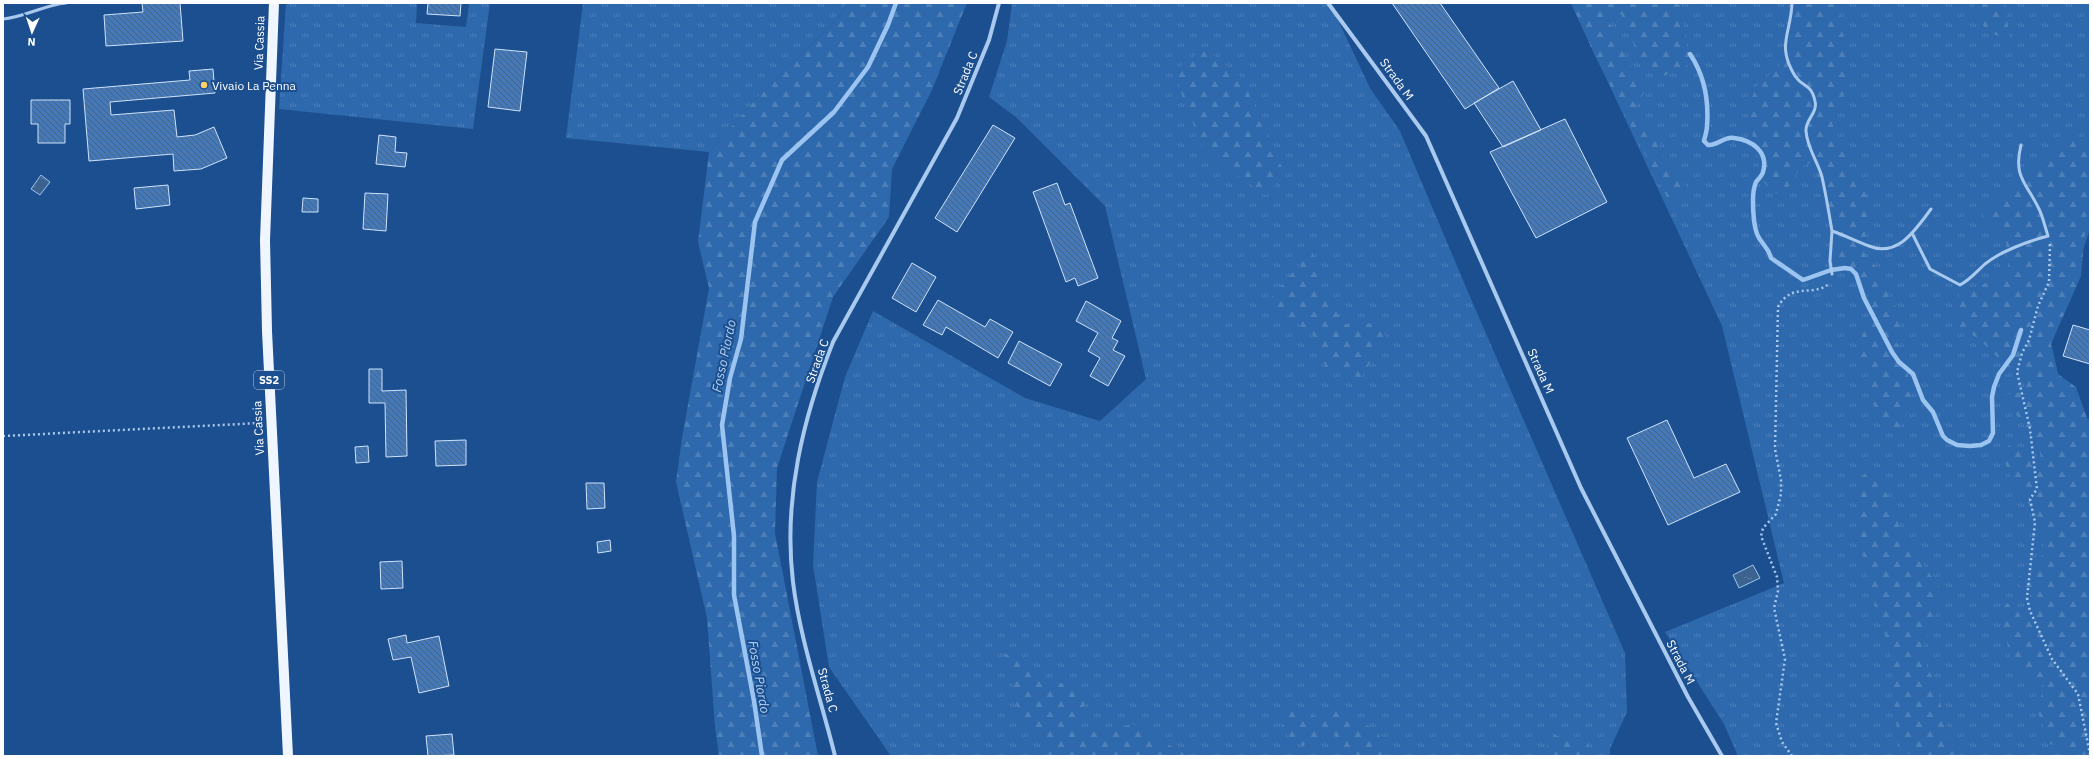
<svg xmlns="http://www.w3.org/2000/svg" width="2093" height="759" font-family="'IBM Plex Sans',sans-serif">
<style>
.grass{fill:url(#grass-tufts)}
.forest{fill:url(#forest-firs)}
.water{fill:url(#water-ripples);stroke:#9cc4f0}
.lines{fill:none;stroke-linecap:round;stroke-linejoin:round}
.stream{stroke:#9cc4f0;stroke-width:4.5}
.building{fill:url(#building-back-hatch);stroke:#cfe3fa}
.path{stroke:#a9c9ee;stroke-width:2.5;stroke-dasharray:2 3;stroke-linecap:butt}
.lane{stroke:#a9c9ee;stroke-width:3}
.street{stroke:#a9c9ee;stroke-width:4}
.primary{stroke:#f0f6ff;stroke-width:10}
.poi-dot{fill:#ffd166;stroke:#1b4f8f;stroke-width:1.5}
.labels{text-anchor:middle;dominant-baseline:central;stroke-width:4;stroke-linejoin:round;paint-order:stroke}
.shield{fill:#1b4f8f;stroke:#bbcadd;stroke-width:1}
.shield-label{font-size:11px;font-weight:bold;fill:#fff}
.street-label{font-size:12px;fill:#fff;stroke:#1b4f8f}
.poi-label{font-size:12px;fill:#fff;stroke:#1b4f8f;text-anchor:start}
.water-label{font-size:13px;font-style:italic;fill:#b5d3f5;stroke:#1b4f8f}
</style>
<defs>
<pattern id="grass-tufts" width="24" height="20" patternUnits="userSpaceOnUse"><rect width="24" height="20" fill="#2e69ad"/><path d="M3 7l-1-3M5 7V3M7 7l1-3M15 17l-1-3M17 17v-4M19 17l1-3" fill="none" stroke="#4d80b9"/></pattern>
<pattern id="forest-firs" width="22" height="20" patternUnits="userSpaceOnUse"><rect width="22" height="20" fill="#2e69ad"/><path d="M5 1l3.5 6h-7zM16 11l3.5 6h-7z" fill="#4d80b9"/></pattern>
<pattern id="water-ripples" width="26" height="14" patternUnits="userSpaceOnUse"><rect width="26" height="14" fill="#3c6290"/><path d="M2 4q2-2 4 0t4 0M15 11q2-2 4 0t4 0" fill="none" stroke="#597aa1"/></pattern>
<pattern id="building-back-hatch" width="6" height="6" patternUnits="userSpaceOnUse"><rect width="6" height="6" fill="#4478b7"/><path d="M-1 5l2 2M0 0l6 6M5-1l2 2" fill="none" stroke="#486282"/></pattern>
</defs>
<rect width="100%" height="100%" fill="#1b4f8f"/>
<path class="grass" d="M 286,3 L 417,3 L 416,23 L 466,27 L 469,3 L 490,3 L 473,129 L 279,109 Z
M 583,3 L 847,3 L 839,17 L 757,98 L 709,152 L 566,138 Z
M 1012,3 L 1330,3 L 1370,88 L 1400,131 L 1471,299 L 1625,653 L 1627,712 L 1610,749 L 1610,756 L 891,756 L 829,667 L 813,565 L 817,482 L 845,377 L 873,311 L 1025,398 L 1100,421 L 1146,379 L 1105,206 L 1017,118 L 989,97 L 1007,41 Z
M 1571,3 L 2090,3 L 2090,229 L 2051,344 L 2058,374 L 2090,756 L 1738,756 L 1724,724 L 1665,632 L 1784,583 L 1722,326 Z"/>
<path class="forest" d="M 847,3 L 967,3 L 931,92 L 892,169 L 889,217 L 833,297 L 777,468 L 775,533 L 818,756 L 719,756 L 715,727 L 707,618 L 676,482 L 682,438 L 709,288 L 698,242 L 709,152 L 757,98 L 839,17 Z
M 1571,3 L 1677,3 L 1681,7 L 1690,64 L 1664,76 L 1640,59 L 1622,15 L 1604,13 L 1644,93 L 1633,110 L 1641,127 L 1654,128 L 1665,161 L 1689,189 L 1669,201 L 1596,58 Z
M 1789,3 L 1842,3 L 1839,8 L 1848,73 L 1841,102 L 1832,123 L 1852,171 L 1865,189 L 1872,215 L 1866,228 L 1864,253 L 1875,266 L 1902,320 L 1896,341 L 1907,363 L 1911,406 L 1895,435 L 1871,401 L 1872,379 L 1856,354 L 1870,313 L 1867,290 L 1843,271 L 1835,258 L 1836,240 L 1832,212 L 1823,194 L 1814,161 L 1801,167 L 1783,196 L 1770,190 L 1761,178 L 1754,146 L 1749,107 L 1756,87 L 1795,51 L 1786,21 Z
M 1973,3 L 2005,3 L 2010,41 L 1986,31 Z
M 1205,48 L 1242,78 L 1285,174 L 1266,195 L 1205,152 L 1183,100 L 1176,70 Z
M 2077,132 L 2090,162 L 2090,179 L 2081,276 L 2051,344 L 2058,374 L 2076,387 L 2087,418 L 2090,420 L 2090,756 L 2077,756 L 2083,752 L 2050,744 L 2037,710 L 2044,686 L 2012,666 L 2000,610 L 2012,599 L 2021,618 L 2042,605 L 2015,581 L 2045,553 L 2041,521 L 2013,482 L 2002,456 L 2011,442 L 2041,460 L 2039,445 L 2015,413 L 2005,395 L 2025,391 L 2029,374 L 2013,373 L 1980,340 L 1954,323 L 1960,294 L 2009,273 L 2006,242 L 1983,214 L 2004,193 L 2040,167 Z
M 1312,250 L 1321,293 L 1346,324 L 1379,323 L 1386,337 L 1361,378 L 1326,368 L 1314,335 L 1267,302 Z
M 1869,467 L 1890,499 L 1903,537 L 1943,592 L 1921,654 L 1935,683 L 1955,756 L 1912,756 L 1898,745 L 1890,651 L 1868,582 L 1858,524 L 1862,478 Z
M 1004,653 L 1089,698 L 1068,731 L 1093,732 L 1134,724 L 1188,756 L 1051,756 L 1041,740 L 1017,714 L 1016,694 Z
M 1288,703 L 1319,719 L 1343,708 L 1378,733 L 1386,756 L 1352,756 L 1330,729 L 1302,746 L 1281,729 Z
M 1547,733 L 1588,744 L 1591,756 L 1547,756 Z"/>
<path class="water" d="M 41,175 L 50,182 L 40,195 L 31,189 Z
M 1753,565 L 1760,578 L 1739,588 L 1733,575 Z"/>
<g class="lines">
<path class="stream" d="M 1690,54 C 1704,75 1709,100 1707,126 C 1707,131 1705,136 1704,141 L 1708,145 C 1718,146 1724,136 1734,138 C 1752,140 1769,152 1763,172 C 1762,176 1758,179 1756,182 C 1754,187 1753,195 1753,200 C 1753,209 1754,226 1757,234 C 1761,244 1768,246 1771,258 L 1803,280 L 1831,270 L 1845,268 L 1851,269 L 1856,274 L 1864,298 L 1892,352 L 1899,362 L 1913,374 L 1923,400 L 1933,412 L 1943,436 L 1947,440 L 1957,445 L 1970,446 L 1981,445 L 1989,441 L 1993,433 L 1992,397 L 1994,387 L 1999,374 L 2013,355 L 2021,330
M 762,756 L 754,701 L 734,595 L 734,536 L 722,425 L 730,378 L 741,339 L 755,222 L 782,160 L 834,112 L 868,67 L 888,25 L 896,3"/>
</g>
<path class="building" d="M 142,3 L 180,3 L 183,41 L 106,46 L 104,15 L 143,12 Z
M 428,3 L 461,3 L 460,16 L 427,14 Z
M 1392,3 L 1440,3 L 1499,88 L 1465,109 Z
M 495,49 L 527,52 L 520,111 L 488,107 Z
M 213,69 L 215,93 L 110,102 L 111,115 L 174,110 L 177,137 L 195,135 L 214,127 L 227,158 L 201,169 L 174,171 L 173,154 L 89,161 L 83,89 L 190,80 L 189,71 Z
M 1513,81 L 1541,130 L 1503,147 L 1474,103 Z
M 31,100 L 70,100 L 70,124 L 65,124 L 65,143 L 38,143 L 38,124 L 31,124 Z
M 1565,119 L 1607,202 L 1536,238 L 1490,152 Z
M 993,125 L 1015,138 L 957,232 L 935,218 Z
M 379,135 L 396,137 L 395,152 L 407,153 L 405,167 L 376,164 Z
M 1057,183 L 1065,205 L 1070,203 L 1098,278 L 1078,286 L 1075,278 L 1066,282 L 1033,192 Z
M 168,185 L 170,205 L 136,209 L 134,188 Z
M 365,193 L 388,194 L 386,231 L 363,229 Z
M 303,198 L 318,199 L 318,212 L 302,212 Z
M 912,263 L 936,277 L 916,312 L 892,298 Z
M 938,300 L 985,327 L 990,319 L 1013,332 L 998,358 L 946,327 L 942,335 L 923,325 Z
M 1086,301 L 1121,321 L 1112,338 L 1118,341 L 1113,350 L 1125,356 L 1108,386 L 1090,376 L 1100,358 L 1088,351 L 1098,333 L 1076,321 Z
M 2073,325 L 2090,330 L 2090,364 L 2063,356 Z
M 1019,341 L 1062,364 L 1050,386 L 1008,363 Z
M 369,369 L 382,369 L 382,391 L 406,390 L 407,456 L 386,457 L 385,403 L 369,403 Z
M 1667,420 L 1694,478 L 1726,464 L 1740,492 L 1668,525 L 1627,438 Z
M 466,440 L 466,465 L 436,466 L 435,441 Z
M 368,446 L 369,462 L 356,463 L 355,447 Z
M 586,483 L 604,483 L 605,508 L 587,509 Z
M 610,540 L 611,551 L 598,553 L 597,542 Z
M 402,561 L 403,588 L 381,589 L 380,562 Z
M 406,635 L 407,643 L 439,636 L 449,686 L 419,693 L 411,657 L 393,660 L 388,639 Z
M 452,734 L 454,755 L 428,756 L 426,736 Z"/>
<g class="lines">
<path class="path" d="M 2050,244 L 2049,282 L 2038,306 L 2029,340 L 2022,353 L 2017,372 L 2030,429 L 2037,489 L 2030,499 L 2035,522 L 2027,598 L 2030,611 L 2052,659 L 2078,694 L 2090,754
M 3,436 L 260,423
M 1792,756 L 1782,742 L 1776,723 L 1785,659 L 1774,608 L 1778,591 L 1777,577 L 1761,536 L 1763,528 L 1776,514 L 1781,494 L 1781,480 L 1775,449 L 1778,307 C 1792,281 1813,298 1830,283"/>
<path class="lane" d="M 1792,3 C 1791,34 1776,45 1795,76 C 1803,88 1811,83 1815,101 C 1818,113 1805,120 1806,131 C 1807,148 1818,162 1822,177 C 1826,195 1829,213 1832,231 C 1846,236 1856,241 1869,246 C 1898,258 1916,229 1931,209
M 3,19 C 25,17 44,5 66,3
M 1832,231 L 1830,261 L 1832,274
M 1912,233 L 1930,269 L 1960,285 C 1971,279 1976,272 1985,264 C 2001,251 2029,241 2048,236 C 2045,227 2043,217 2039,209 C 2026,182 2013,177 2021,145"/>
<path class="street" d="M 1328,3 L 1426,136 L 1581,488 L 1688,697 L 1722,756
M 835,756 C 821,699 800,640 793,582 C 783,499 803,418 833,342 L 957,118 L 989,40 L 999,3"/>
<path class="primary" d="M 274,3 L 265,240 L 267,331 L 288,756"/>
</g>
<circle class="poi-dot" cx="204" cy="85" r="4"/>
<g class="labels">
<rect class="shield" x="254" y="371" width="30" height="18" rx="3"/>
<g class="shield-label">
<text x="269" y="380">SS2</text>
</g>
<g class="street-label">
<text transform="translate(259 43) rotate(-88)">Via Cassia</text>
<text transform="translate(965 73) rotate(-68)">Strada C</text>
<text transform="translate(1397 79) rotate(54)">Strada M</text>
<text transform="translate(817 361) rotate(-70)">Strada C</text>
<text transform="translate(1541 371) rotate(66)">Strada M</text>
<text transform="translate(258 428) rotate(-93)">Via Cassia</text>
<text transform="translate(1681 662) rotate(63)">Strada M</text>
<text transform="translate(828 690) rotate(75)">Strada C</text>
</g>
<g class="poi-label">
<text x="212" y="85">Vivaio La Penna</text>
</g>
<g class="water-label">
<text transform="translate(724 356) rotate(-78)">Fosso Piordo</text>
<text transform="translate(759 677) rotate(80)">Fosso Piordo</text>
</g>
</g>
<rect width="2093" height="759" fill="none" stroke="#ffffff" stroke-width="8"/>
<g transform="translate(32 32) rotate(183)" stroke="#1b4f8f" stroke-width="3" paint-order="stroke">
<path d="M0-3L7 15L0 10L-7 15Z" fill="#ffffff"/>
<text y="-6" font-size="11" font-weight="bold" text-anchor="middle" fill="#ffffff">N</text>
</g>
</svg>
